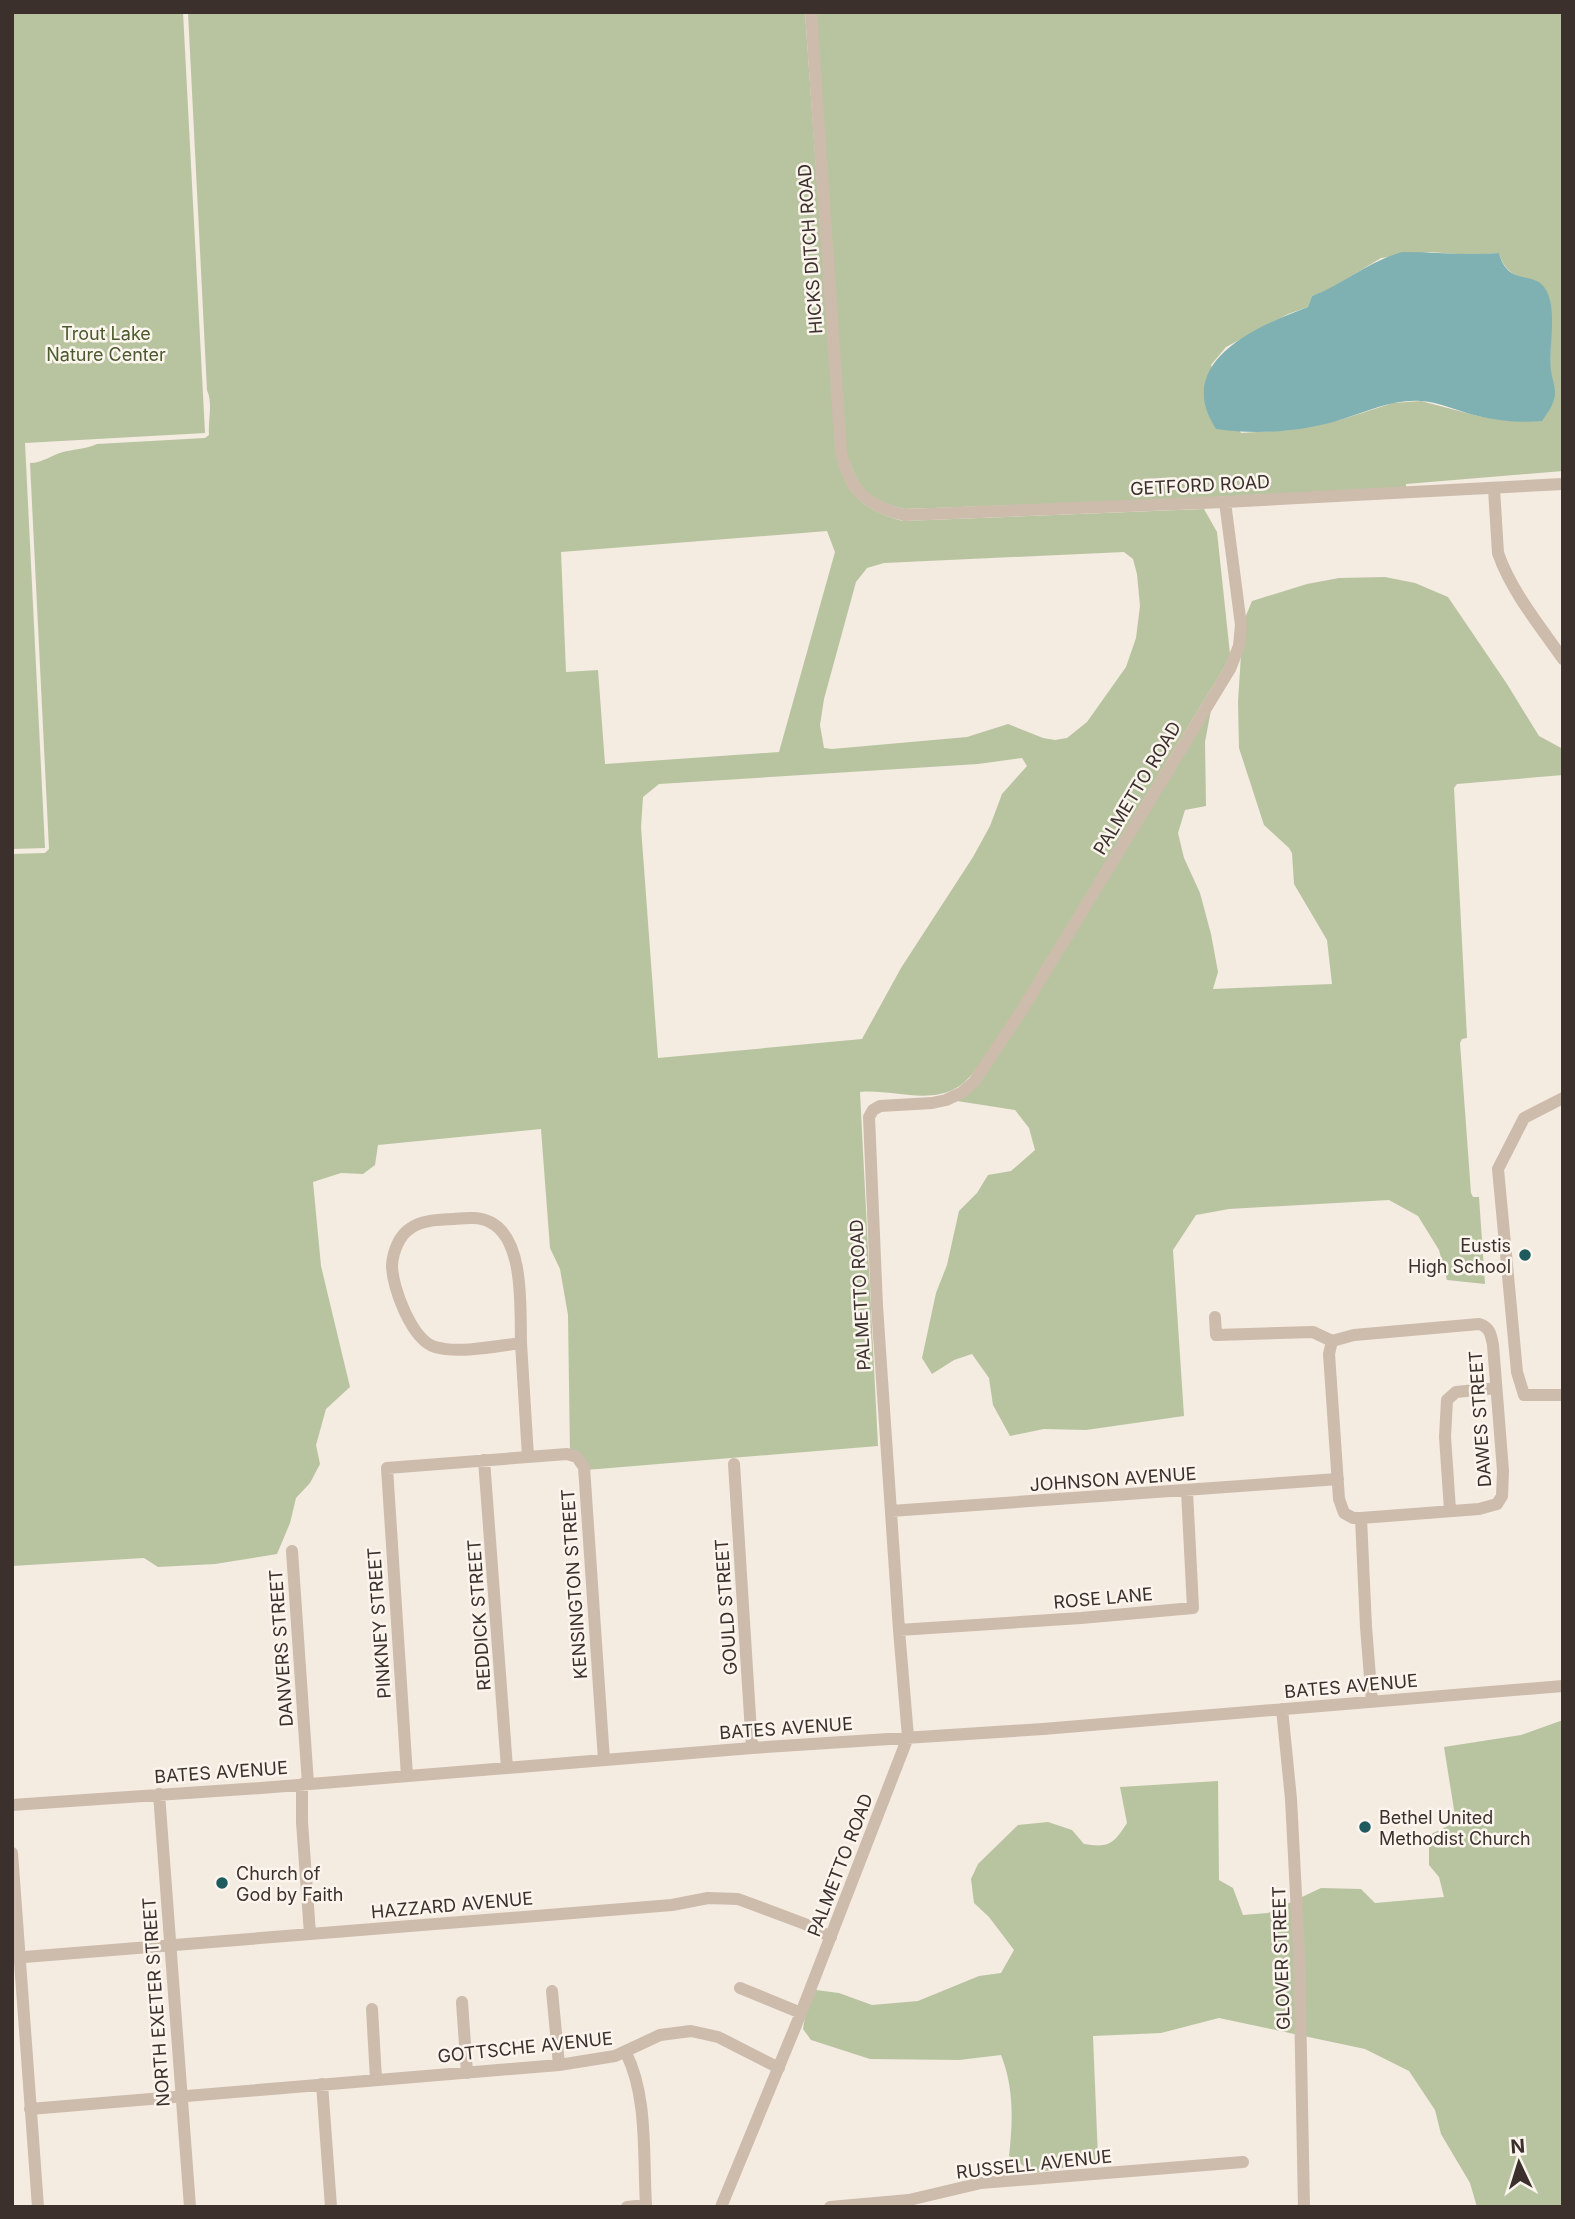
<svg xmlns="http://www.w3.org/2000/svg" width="1575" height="2219" font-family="Inter,sans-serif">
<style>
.green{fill:#b8c4a0;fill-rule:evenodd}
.water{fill:#7fb0b2}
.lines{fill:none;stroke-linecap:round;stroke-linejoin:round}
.minor{stroke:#cdbbac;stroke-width:12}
.poi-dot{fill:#1f5a5e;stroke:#fbf5ee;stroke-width:2.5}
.labels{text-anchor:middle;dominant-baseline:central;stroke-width:5;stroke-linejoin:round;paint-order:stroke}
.street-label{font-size:18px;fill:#3b302b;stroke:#fbf5ee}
.park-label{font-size:18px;fill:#4a5a2e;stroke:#fbf5ee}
.poi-label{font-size:18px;fill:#3b302b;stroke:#fbf5ee;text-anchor:start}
</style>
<rect width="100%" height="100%" fill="#f4ebe1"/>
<path class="green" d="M 12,12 L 183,12 L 205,433 L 25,443 L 45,848 L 12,849 Z
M 188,12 L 805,12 L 836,452 C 844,493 862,510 903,521 L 1204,509 L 1217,532 L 1230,654 L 1225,666 C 1163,767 1102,869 1040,970 C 1024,996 981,1074 958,1087 C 929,1105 892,1089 860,1092 L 878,1446 L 586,1470 L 570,1454 L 568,1315 L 560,1269 L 550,1248 L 541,1129 L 378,1145 L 375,1165 L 363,1174 L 341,1173 L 313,1182 L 321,1266 L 350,1387 L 326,1409 L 316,1445 L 320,1464 L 310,1483 L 296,1498 L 290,1523 L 277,1554 L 215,1564 L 158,1567 L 144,1558 L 12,1566 L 12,854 L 45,853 L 49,849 L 30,463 C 42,463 52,455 63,452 C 75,449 86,449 97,444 L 205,438 L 209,435 C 208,419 213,404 207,390 ZM 827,531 L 835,552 L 779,752 L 605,764 L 598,670 L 566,672 L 561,552 ZM 1124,552 L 1133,559 L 1137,574 L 1140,606 L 1136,638 L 1126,667 L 1087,722 L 1067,738 L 1055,740 L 1043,738 L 1008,724 L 967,737 L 832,749 L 824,748 L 820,725 L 824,699 L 856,582 L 867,568 L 884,563 ZM 1022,758 L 1027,766 L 1002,794 L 990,826 L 973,857 L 901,968 L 862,1039 L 658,1058 L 641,827 L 643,797 L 659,784 L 978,764 Z
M 816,12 L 1563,12 L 1563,471 L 1406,484 L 1406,487 L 1158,500 L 904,509 C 865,499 858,488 846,451 ZM 1430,252 L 1470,255 L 1499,253 C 1504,272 1517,278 1535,280 L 1551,311 L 1550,369 L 1555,392 L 1497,419 L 1478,416 L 1421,401 L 1393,403 L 1340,420 L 1290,430 L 1241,433 L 1211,365 L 1226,347 L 1288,314 L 1308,307 L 1312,296 L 1328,290 L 1381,258 Z
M 1385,577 L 1415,583 L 1448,597 L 1507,684 L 1539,736 L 1563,749 L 1563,775 L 1457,784 L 1454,788 L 1467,1038 L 1462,1039 L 1460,1043 L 1471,1193 L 1473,1197 L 1479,1197 L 1485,1284 L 1447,1280 L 1439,1250 L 1418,1216 L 1389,1200 L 1229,1209 L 1196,1215 L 1173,1250 L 1184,1416 L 1086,1430 L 1044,1429 L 1010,1436 L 993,1405 L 989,1378 L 972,1354 L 954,1360 L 932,1374 L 922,1358 L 936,1293 L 947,1265 L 959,1211 L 977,1193 L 988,1175 L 1011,1171 L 1035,1150 L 1029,1128 L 1015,1110 L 957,1101 L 1211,710 L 1205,742 L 1206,806 L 1185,810 L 1178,833 L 1184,858 L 1200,893 L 1211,934 L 1218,972 L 1213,989 L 1332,984 L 1327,940 L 1294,884 L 1292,853 L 1289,848 L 1264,825 L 1239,748 L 1238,702 L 1241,655 L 1245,618 L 1252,601 L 1307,584 L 1339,578 Z
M 1563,1720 L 1563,2207 L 1477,2207 L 1470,2183 L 1441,2134 L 1435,2110 L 1409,2071 L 1365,2049 L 1219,2018 L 1161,2033 L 1093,2036 L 1098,2158 L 1091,2163 L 1034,2173 L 1009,2156 C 1013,2122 1014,2087 1001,2055 L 959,2060 L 870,2059 L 811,2040 L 803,2029 L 805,2017 L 816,1990 L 839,1993 L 872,2005 L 918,2001 L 979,1976 L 1001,1973 L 1014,1950 L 989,1917 L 974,1903 L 971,1879 L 978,1864 L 1018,1825 L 1048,1822 L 1072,1830 L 1084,1844 C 1110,1848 1113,1844 1127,1823 L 1120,1787 L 1218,1781 L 1219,1880 L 1233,1888 L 1243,1915 L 1268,1913 L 1321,1888 L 1361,1889 L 1375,1903 L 1444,1897 L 1439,1877 L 1429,1865 L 1429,1835 L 1456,1822 L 1444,1747 L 1521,1735 Z"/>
<path class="water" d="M 1402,252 C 1435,252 1467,256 1499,253 C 1508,288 1535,269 1546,290 C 1558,311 1548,348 1551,371 C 1552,378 1555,385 1555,392 C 1555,404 1548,412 1542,421 C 1520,423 1499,421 1478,416 C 1459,412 1441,402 1421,401 C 1394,399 1368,411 1343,419 C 1302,432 1258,435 1216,429 C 1172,362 1257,326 1308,307 L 1312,296 C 1344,284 1367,262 1402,252 Z"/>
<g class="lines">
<path class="minor" d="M 811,12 L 841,451 C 849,490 867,506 904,515 L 1225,502 L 1563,484
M 1494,489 L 1498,553 C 1511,591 1540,626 1563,659
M 1563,1098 L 1524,1118 L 1498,1169 L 1517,1372 L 1524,1395 L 1563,1395
M 452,1219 C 465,1218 479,1216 490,1222 C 525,1239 520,1309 521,1343 C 497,1346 459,1354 435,1347 C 412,1340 392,1288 392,1265 C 393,1252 399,1235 411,1228 C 422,1220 439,1220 452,1219 Z
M 1215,1317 L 1216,1335 L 1313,1332 L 1332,1341 L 1354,1335 L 1479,1324 C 1490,1327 1491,1335 1493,1345 L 1503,1471 L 1502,1496 L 1497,1504 L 1479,1509 L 1361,1518 L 1353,1518 L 1344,1513 L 1339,1499 L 1329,1354 L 1332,1341
M 521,1343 L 528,1457
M 484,1460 L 507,1768
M 734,1464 L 752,1748
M 1450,1510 L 1445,1437 L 1447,1400 L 1456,1392 L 1496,1388
M 891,1511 L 1338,1479
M 1361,1518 L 1366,1627 L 1372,1702
M 292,1551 L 308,1784
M 899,1630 L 1081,1618 L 1193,1608 L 1187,1491
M 1282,1709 L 1291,1799 L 1299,1952 L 1304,2207
M 407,1776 L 387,1468 L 567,1454 L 577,1457 L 584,1467 L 604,1760
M 302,1784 L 302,1822 L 310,1934
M 159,1794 L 190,2207
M 12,1805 L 261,1788 L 752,1748 L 1043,1729 L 1563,1686
M 12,1853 L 38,2207
M 12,1958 L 672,1905 L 708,1898 L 738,1899 L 805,1924 L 831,1937
M 740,1988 L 801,2013
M 552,1991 L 559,2065
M 462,2002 L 467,2073
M 372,2009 L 376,2079
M 626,2053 C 648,2096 643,2157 646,2205 L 627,2207
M 322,2084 L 331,2207
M 30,2109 L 559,2065 L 615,2056 L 660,2035 L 691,2031 L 718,2037 L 779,2068
M 721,2207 L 801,2013 L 908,1737 L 899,1630 L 877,1306 L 869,1117 L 873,1110 L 880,1106 L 932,1103 L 946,1100 L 961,1093 L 974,1082 L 1022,1010 L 1230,669 L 1239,646 L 1241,625 L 1225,502
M 830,2207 L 909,2200 L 981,2183 L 1243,2162"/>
</g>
<g class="poi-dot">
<circle cx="1525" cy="1255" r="7"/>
<circle cx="1365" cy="1827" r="7"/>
<circle cx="222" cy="1883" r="7"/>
</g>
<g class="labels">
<g class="street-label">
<text transform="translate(810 249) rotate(-94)">HICKS DITCH ROAD</text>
<text transform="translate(1200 485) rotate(-3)">GETFORD ROAD</text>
<text transform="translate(1137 788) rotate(-59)">PALMETTO ROAD</text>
<text transform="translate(860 1295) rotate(-93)">PALMETTO ROAD</text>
<text transform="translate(1480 1419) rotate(-94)">DAWES STREET</text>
<text transform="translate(1113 1479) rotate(-4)">JOHNSON AVENUE</text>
<text transform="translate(574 1584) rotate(-94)">KENSINGTON STREET</text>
<text transform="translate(1103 1598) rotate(-5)">ROSE LANE</text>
<text transform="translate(726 1607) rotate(-94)">GOULD STREET</text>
<text transform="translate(479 1615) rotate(-94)">REDDICK STREET</text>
<text transform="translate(379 1623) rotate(-94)">PINKNEY STREET</text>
<text transform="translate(281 1648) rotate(-94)">DANVERS STREET</text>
<text transform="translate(1351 1686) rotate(-5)">BATES AVENUE</text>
<text transform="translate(786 1728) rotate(-4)">BATES AVENUE</text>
<text transform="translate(221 1772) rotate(-4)">BATES AVENUE</text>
<text transform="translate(840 1865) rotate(-69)">PALMETTO ROAD</text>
<text transform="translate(452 1905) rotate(-5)">HAZZARD AVENUE</text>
<text transform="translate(1281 1958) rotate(-92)">GLOVER STREET</text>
<text transform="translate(156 2002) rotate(-94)">NORTH EXETER STREET</text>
<text transform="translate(525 2047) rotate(-6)">GOTTSCHE AVENUE</text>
<text transform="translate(1034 2164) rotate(-6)">RUSSELL AVENUE</text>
</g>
<g class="park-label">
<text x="106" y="333">Trout Lake<tspan x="106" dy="21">Nature Center</tspan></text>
</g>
<g class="poi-label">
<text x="1511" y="1245" text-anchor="end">Eustis<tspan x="1511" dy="21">High School</tspan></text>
<text x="1379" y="1817">Bethel United<tspan x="1379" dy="21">Methodist Church</tspan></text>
<text x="236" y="1873">Church of<tspan x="236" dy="21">God by Faith</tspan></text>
</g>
</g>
<rect width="1575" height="2219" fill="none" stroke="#3b302b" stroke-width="28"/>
<g transform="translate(1519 2163) rotate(356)" stroke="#fbf5ee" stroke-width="5" paint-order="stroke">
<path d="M0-5L12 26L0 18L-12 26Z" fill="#3b302b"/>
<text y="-10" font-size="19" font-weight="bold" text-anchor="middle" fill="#3b302b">N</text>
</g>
</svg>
